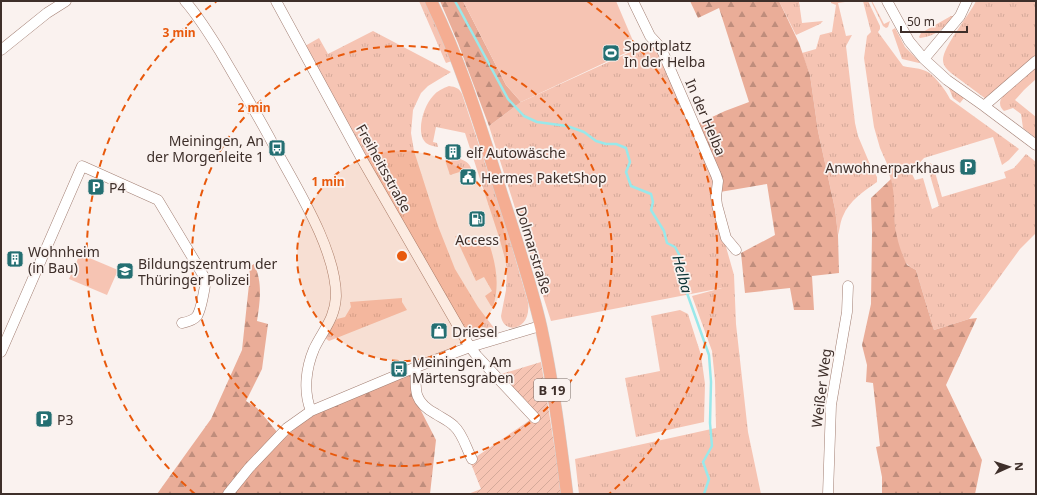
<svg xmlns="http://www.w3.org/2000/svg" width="1037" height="495" font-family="'Noto Sans',sans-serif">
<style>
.grass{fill:url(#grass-tufts)}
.forest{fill:url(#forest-firs)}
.garden{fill:url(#garden-furrows)}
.pitch{fill:#f6c4b3}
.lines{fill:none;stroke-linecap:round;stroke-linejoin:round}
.stream{stroke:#99e8ea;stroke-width:2.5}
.minor-casing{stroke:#a27f73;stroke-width:11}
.major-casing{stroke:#d5d1d0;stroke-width:13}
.minor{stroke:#fff;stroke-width:10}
.major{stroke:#f5ad92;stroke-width:12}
.ring{fill:none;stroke:#e8590c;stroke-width:2;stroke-dasharray:7 5}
.labels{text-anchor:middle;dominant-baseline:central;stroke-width:3.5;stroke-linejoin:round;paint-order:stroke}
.shield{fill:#faf2ef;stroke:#766a65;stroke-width:1}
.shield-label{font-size:13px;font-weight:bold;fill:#3e2f2a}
.poi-label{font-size:14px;fill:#3e2f2a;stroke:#faf2ef;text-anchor:start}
.street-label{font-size:14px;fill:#3e2f2a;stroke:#faf2ef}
.water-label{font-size:15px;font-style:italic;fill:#103638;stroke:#faf2ef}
.centre{fill:#e8590c;stroke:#faf2ef;stroke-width:2}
.ring-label{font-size:12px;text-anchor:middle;font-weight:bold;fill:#e8590c;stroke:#faf2ef;stroke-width:3.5;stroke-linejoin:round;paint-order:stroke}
</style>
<defs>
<pattern id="grass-tufts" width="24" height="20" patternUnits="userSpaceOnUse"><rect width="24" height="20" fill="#f6c4b3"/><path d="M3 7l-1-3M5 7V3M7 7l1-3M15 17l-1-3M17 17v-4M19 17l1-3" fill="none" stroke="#d4a99a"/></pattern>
<pattern id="forest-firs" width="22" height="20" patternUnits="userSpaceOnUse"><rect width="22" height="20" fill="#eaad98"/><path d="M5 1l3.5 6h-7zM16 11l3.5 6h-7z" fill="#bf8d7c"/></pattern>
<pattern id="garden-furrows" width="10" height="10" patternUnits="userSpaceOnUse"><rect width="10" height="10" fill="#f6c4b3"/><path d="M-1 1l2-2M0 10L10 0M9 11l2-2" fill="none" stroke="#d4a99a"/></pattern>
</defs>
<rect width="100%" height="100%" fill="#faf2ef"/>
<path class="grass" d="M 419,1 L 426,1 L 452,61 L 446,63 L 445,61 Z
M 779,1 L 807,1 L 799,2 L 802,23 L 823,21 L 820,24 L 796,35 Z
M 831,1 L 845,2 L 838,3 L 846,36 L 852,35 L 846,46 L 855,123 L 858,136 L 869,162 L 877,177 L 877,182 C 864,191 849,201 843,216 C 840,222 840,229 838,235 L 835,209 L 818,131 L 810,75 L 802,53 L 816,49 L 820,35 L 832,32 L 836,5 L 831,3 Z
M 863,1 L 868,1 L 880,26 L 880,29 L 878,32 L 903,66 C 911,68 921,68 928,72 C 936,77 946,91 950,99 L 1019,149 L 1009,160 L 1002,165 L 993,137 L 924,158 L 911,172 L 915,180 L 923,178 L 932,209 L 939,206 L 927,165 L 930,163 L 933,165 L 942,197 L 1006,178 L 1004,172 L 1014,168 L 1026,154 L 1036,162 L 1036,233 L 1020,249 L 969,319 L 934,330 L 916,270 C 913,268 908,266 906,263 C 890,240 897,201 889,173 L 883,171 L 882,169 L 888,166 L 880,148 L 874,127 L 864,58 L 867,36 L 871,32 Z
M 871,1 L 872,1 L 884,24 L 890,21 L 888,27 L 886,28 L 883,26 Z
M 976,1 L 1036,1 L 1036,57 L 986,99 L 951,73 C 947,69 943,66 943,60 C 943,46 969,16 976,1 Z
M 951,16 L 954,16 C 945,28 936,36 920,38 L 919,37 L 921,33 Z
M 895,28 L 905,47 L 920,62 L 919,63 L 902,59 L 892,30 Z
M 373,31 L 451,72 L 428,86 L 421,93 L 413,110 L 411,133 L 414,151 L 438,226 L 455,269 L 478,307 L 494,328 C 488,338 477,339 467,334 L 369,165 L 305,46 L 319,38 L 328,54 Z
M 650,43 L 657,49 L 714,176 L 713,201 L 734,275 L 736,324 L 748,432 L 761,494 L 579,494 L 575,459 L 716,428 L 715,381 L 712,351 L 692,296 L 722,288 L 551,321 L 489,126 L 521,102 Z
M 1036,67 L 1036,79 L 1024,90 L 1015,100 L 1036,117 L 1036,138 L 1023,128 L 1021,114 L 1013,108 L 1004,111 C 1002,109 1000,107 1000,103 C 1000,93 1028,74 1036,67 Z
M 449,86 C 456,87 459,88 462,94 L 505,223 L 528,302 C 532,331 503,335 501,316 L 506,290 L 507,270 L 506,262 L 499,237 L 465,133 L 436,127 L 433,142 L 437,143 L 438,147 C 434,146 430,146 426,143 C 415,133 424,105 433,96 C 437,91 443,88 449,86 Z
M 948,86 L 964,98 L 960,103 L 953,98 Z
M 452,157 C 472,161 470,165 476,183 L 474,183 L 469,169 L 450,175 L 445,160 L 451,161 Z
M 455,236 L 489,243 C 496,265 500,284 493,307 L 491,306 L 485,296 L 492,291 L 484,277 L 476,281 Z
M 402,298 L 402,302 L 407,310 L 329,341 L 325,338 L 337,319 L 345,317 L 351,307 L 350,302 Z
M 680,310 L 688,314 L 701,355 L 705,384 L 704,422 L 636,437 L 625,378 L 660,371 L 651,316 Z"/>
<path class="forest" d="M 440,1 L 463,1 L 506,85 L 521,102 L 489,126 L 458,43 Z
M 690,1 L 779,1 L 799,43 L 810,75 L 818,131 L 835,209 L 838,235 L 839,273 L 812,276 L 814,310 L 794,310 L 790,288 L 745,293 L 741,253 L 775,235 L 767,184 L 720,192 L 697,124 L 725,111 L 749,102 L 719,8 L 698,18 Z
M 891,179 C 895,194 894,210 895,226 C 897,240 901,253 907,265 L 916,270 L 934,330 L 969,319 L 977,318 L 946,385 L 982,460 L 975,494 L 882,494 L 882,477 L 876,447 L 880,446 L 873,383 L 866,382 L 867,365 L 862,345 L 871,304 L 872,232 L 871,198 Z
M 254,264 C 263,283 260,301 257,321 L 268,324 L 262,369 L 246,401 L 257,408 L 283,439 L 311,415 L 406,374 L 412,376 L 413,395 L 436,440 L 430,494 L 157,494 L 211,419 L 242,350 L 250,275 L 249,267 Z"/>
<path class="garden" d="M 541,362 L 562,494 L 468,494 L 481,489 L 470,461 L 536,416 L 498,375 Z"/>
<path class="pitch" d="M 463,1 L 616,1 L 636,48 L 521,102 L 506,85 Z
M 80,254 L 118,270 L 107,295 L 69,279 Z"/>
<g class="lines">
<path class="stream" d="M 455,1 L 508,99 L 524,116 L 537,122 L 567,126 L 584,132 L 596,141 L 606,144 L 616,144 L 626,148 L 630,162 L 626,172 L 631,186 L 651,194 L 653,202 L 651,210 L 664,231 L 667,243 L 675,247 L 680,256 L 677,265 L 709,355 L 711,382 L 710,423 L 712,446 L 703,462 L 709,479 L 704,494"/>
<g class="minor-casing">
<path id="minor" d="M 185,1 C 199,17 210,35 221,53 C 239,84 257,114 274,146 C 296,187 336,249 336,296 C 335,319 323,330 314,349 C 306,368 303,391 311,411
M 276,1 L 363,161 L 470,347 L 477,356 L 535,418
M 633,1 L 650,36 L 661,48 L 716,175 L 718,181 L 716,197 L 717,205 L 726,238 L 736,250
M 887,1 L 909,41 L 924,59 L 947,80 L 984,106 L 1036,145
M 1,50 L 47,13 L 66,1
M 924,59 L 960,16 L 967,1
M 984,106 L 1036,61
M 1,352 L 82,166 L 158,200 L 206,280 C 204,290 202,308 197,316 C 194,320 187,322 182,323
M 416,367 C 415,390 413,402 436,414 C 442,418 449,421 454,426 C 463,434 466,448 472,459
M 228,494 L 249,468 L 287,428 L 311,411 L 416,367 L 470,347 L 540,326
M 828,494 L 831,405 L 847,312 L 848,286"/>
</g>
<g class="major-casing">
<path id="major" d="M 431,1 C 458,56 477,115 495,173 C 511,224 529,275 541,327 C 553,382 560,438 567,494"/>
</g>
<use href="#minor" class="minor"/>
<use href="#major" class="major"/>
</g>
<circle cx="402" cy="256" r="105" fill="#e8590c" fill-opacity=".12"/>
<g class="ring">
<circle cx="402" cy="256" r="105"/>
<circle cx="402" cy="256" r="210"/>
<path d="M195 494A315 315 0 0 1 217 1M587 1A315 315 0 0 1 609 494"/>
</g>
<defs>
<g id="stadium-square" transform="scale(0.9)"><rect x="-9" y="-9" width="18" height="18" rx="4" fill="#246f72" stroke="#faf2ef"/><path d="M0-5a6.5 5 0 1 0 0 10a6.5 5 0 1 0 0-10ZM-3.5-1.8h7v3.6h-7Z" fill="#fff"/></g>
<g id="bus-square" transform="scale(0.9)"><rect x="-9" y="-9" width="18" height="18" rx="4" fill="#246f72" stroke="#faf2ef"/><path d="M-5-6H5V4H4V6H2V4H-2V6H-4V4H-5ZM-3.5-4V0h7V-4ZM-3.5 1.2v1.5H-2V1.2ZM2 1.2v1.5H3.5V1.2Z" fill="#fff"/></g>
<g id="building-square" transform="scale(0.9)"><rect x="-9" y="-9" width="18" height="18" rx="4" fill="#246f72" stroke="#faf2ef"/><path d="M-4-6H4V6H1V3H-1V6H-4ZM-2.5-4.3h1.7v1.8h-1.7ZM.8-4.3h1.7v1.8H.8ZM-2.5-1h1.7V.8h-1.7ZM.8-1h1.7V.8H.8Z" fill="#fff"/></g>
<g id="parking-square" transform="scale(0.9)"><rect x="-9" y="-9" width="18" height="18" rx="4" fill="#246f72" stroke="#faf2ef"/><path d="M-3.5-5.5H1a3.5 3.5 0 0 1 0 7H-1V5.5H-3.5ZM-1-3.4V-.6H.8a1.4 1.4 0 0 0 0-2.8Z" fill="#fff"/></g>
<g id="civic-square" transform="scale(0.9)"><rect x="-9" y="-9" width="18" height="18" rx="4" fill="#246f72" stroke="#faf2ef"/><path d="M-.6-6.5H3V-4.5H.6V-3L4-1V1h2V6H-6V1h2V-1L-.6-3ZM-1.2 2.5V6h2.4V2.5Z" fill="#fff"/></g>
<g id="fuel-square" transform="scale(0.9)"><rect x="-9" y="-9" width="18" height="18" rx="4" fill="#246f72" stroke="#faf2ef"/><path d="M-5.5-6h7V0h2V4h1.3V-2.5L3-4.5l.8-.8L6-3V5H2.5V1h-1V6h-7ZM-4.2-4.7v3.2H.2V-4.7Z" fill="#fff"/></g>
<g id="school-square" transform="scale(0.9)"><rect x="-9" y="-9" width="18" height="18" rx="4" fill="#246f72" stroke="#faf2ef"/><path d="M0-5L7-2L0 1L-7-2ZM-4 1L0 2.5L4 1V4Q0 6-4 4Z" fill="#fff"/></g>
<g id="shop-square" transform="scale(0.9)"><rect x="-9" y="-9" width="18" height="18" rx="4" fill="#246f72" stroke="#faf2ef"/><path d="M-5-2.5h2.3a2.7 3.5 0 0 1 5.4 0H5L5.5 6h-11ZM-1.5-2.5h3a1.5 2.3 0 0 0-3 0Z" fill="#fff"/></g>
</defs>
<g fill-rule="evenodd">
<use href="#stadium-square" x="611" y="53"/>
<use href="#bus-square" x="277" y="148"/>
<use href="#building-square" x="453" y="152"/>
<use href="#parking-square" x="968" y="167"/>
<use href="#civic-square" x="468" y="177"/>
<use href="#parking-square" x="96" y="187"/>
<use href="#fuel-square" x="477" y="219"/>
<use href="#building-square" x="15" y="259"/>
<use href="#school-square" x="125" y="271"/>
<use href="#shop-square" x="439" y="331"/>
<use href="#bus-square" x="399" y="369"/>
<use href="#parking-square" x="44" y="419"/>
</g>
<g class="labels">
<rect class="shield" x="534" y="379" width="36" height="22" rx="3"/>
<g class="shield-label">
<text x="552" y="390">B 19</text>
</g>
<g class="poi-label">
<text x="624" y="45">Sportplatz<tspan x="624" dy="16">In der Helba</tspan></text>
<text x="264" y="140" text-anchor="end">Meiningen, An<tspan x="264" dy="16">der Morgenleite 1</tspan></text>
<text x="466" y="152">elf Autowäsche</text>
<text x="955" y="167" text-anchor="end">Anwohnerparkhaus</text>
<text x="481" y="177">Hermes PaketShop</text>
<text x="109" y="187">P4</text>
<text x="477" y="239" text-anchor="middle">Access</text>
<text x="28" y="251">Wohnheim<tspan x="28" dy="16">(in Bau)</tspan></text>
<text x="138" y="263">Bildungszentrum der<tspan x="138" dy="16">Thüringer Polizei</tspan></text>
<text x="452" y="331">Driesel</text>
<text x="412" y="361">Meiningen, Am<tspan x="412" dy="16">Märtensgraben</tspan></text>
<text x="57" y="419">P3</text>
</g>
<g class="street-label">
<text transform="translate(706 117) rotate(67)">In der Helba</text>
<text transform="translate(384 168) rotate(61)">Freiheitsstraße</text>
<text transform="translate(534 250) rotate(73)">Dolmarstraße</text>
<text transform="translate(821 388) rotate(-83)">Weißer Weg</text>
</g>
<g class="water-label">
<text transform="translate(683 274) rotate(75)">Helba</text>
</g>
</g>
<circle cx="402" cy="256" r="6" class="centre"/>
<g class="ring-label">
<text x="179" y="37">3 min</text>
<text x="254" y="112">2 min</text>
<text x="328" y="186">1 min</text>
</g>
<rect width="1037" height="495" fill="none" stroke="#3e2f2a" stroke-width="4"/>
<g transform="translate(1009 467) rotate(87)" stroke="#faf2ef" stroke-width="3" paint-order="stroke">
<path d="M0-3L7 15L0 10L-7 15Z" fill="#3e2f2a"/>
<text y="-6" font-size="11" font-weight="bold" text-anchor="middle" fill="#3e2f2a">N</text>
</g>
<path d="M901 26v6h66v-6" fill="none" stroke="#3e2f2a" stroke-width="2"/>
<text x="907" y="26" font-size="12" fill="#3e2f2a" stroke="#faf2ef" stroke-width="3" paint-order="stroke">50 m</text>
</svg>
